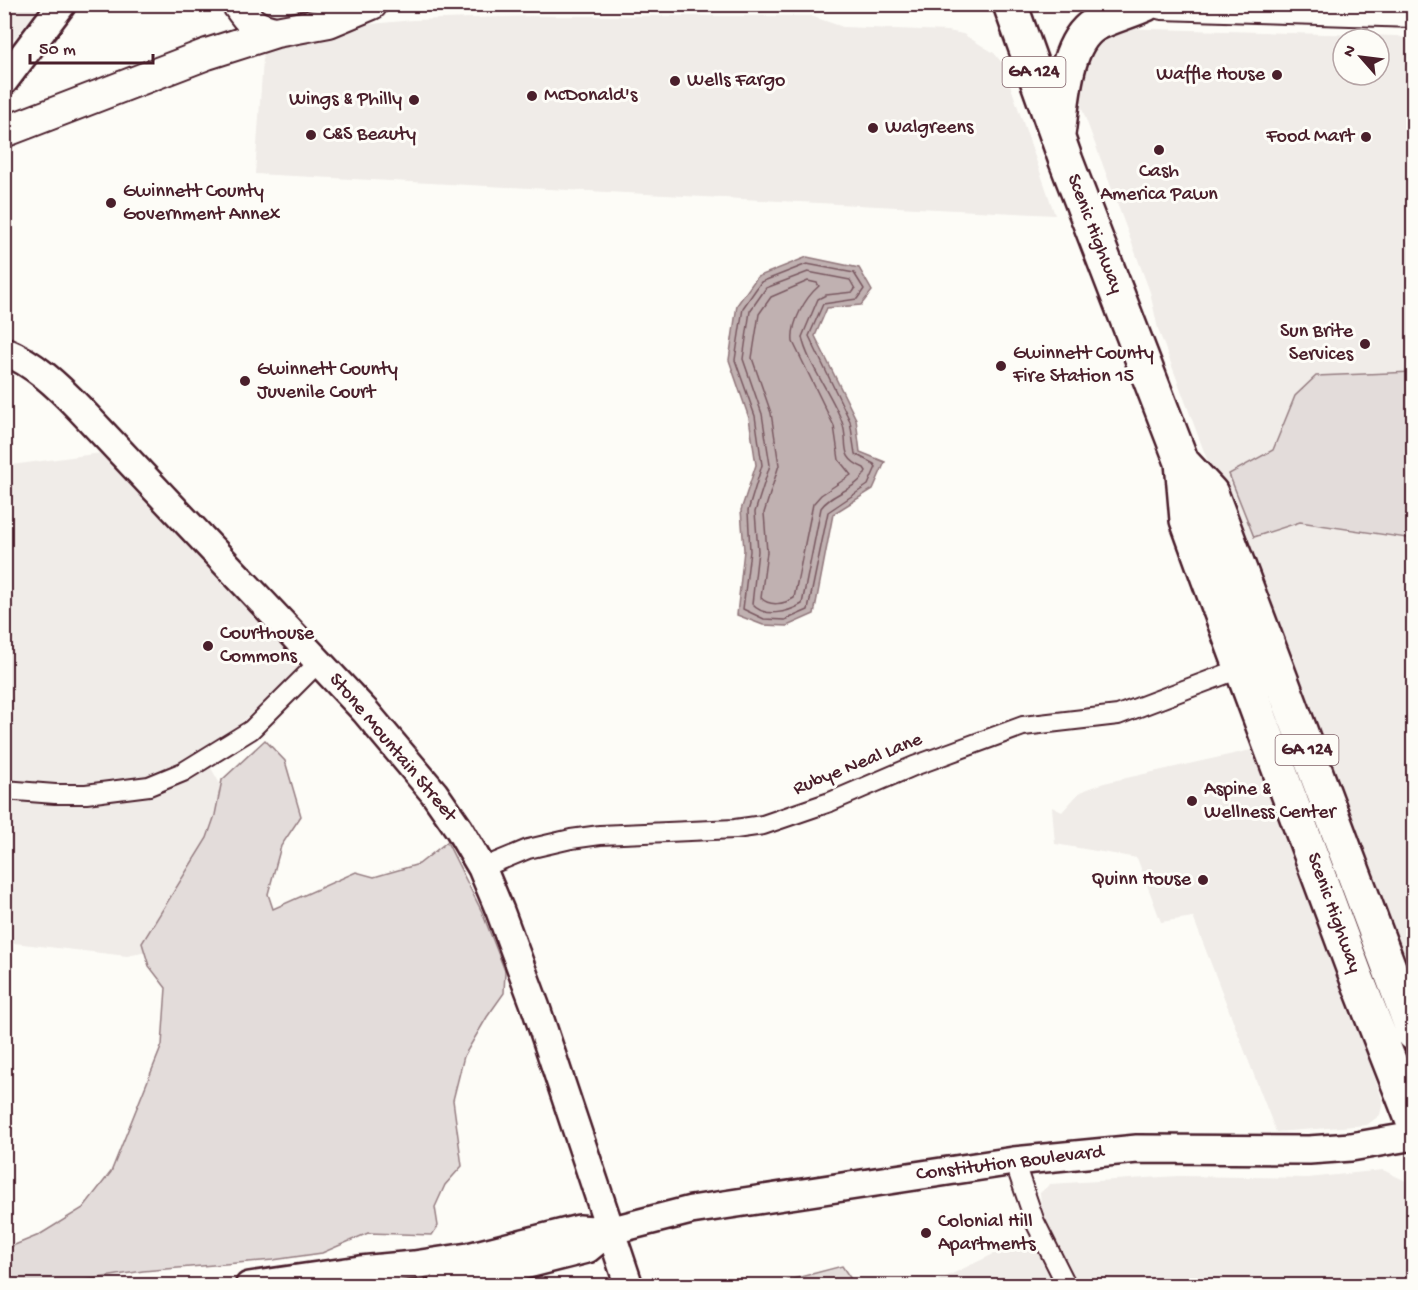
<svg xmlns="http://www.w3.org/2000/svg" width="1418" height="1290" font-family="'Gochi Hand',sans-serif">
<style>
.built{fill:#f0ece8;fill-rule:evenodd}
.green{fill:#e3dcda;stroke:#967e82;stroke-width:1.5}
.water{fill:#c0b1b1;stroke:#91777b;stroke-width:1.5}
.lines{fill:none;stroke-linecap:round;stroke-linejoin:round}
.shore{stroke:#795961;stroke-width:1.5}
.street-casing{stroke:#4a1f2b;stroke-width:22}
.secondary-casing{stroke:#4a1f2b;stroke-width:32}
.primary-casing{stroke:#4a1f2b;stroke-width:34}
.highway-casing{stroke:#4a1f2b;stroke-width:38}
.street{stroke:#fdfcf7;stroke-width:18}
.secondary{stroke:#fdfcf7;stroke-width:27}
.primary{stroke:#fdfcf7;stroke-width:30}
.highway{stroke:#fdfcf7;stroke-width:33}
.poi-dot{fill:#4a1f2b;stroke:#fdfcf7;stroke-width:2}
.labels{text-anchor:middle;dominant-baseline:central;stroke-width:6;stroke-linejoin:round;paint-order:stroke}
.shield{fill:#fdfcf7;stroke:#806168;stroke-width:1.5}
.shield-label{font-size:18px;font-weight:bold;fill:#4a1f2b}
.poi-label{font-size:20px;fill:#4a1f2b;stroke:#fdfcf7;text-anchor:start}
.street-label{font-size:20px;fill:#4a1f2b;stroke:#fdfcf7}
</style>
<rect width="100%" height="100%" fill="#fdfcf7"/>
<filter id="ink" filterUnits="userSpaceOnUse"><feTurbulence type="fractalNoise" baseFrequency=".0167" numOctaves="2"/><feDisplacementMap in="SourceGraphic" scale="12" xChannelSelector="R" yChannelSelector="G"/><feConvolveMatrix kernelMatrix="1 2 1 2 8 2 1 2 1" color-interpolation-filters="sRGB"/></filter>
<g filter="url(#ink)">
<path class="built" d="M 4,5 L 5,4 L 41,5 L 14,39 L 5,32 Z
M 535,16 L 811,16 L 843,27 L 948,31 L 963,34 L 994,53 L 1003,64 L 1055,215 L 255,174 L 264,45 L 350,26 L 413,20 Z
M 1118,28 L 1398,36 L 1413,41 L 1413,971 L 1401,966 L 1238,542 L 1158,329 L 1150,292 L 1078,98 L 1082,53 ZM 1343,39 L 1379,39 L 1379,75 L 1343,75 Z
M 109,452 L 304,661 L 268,699 L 214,746 L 202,752 L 255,846 L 193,943 L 127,956 L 5,942 L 4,466 Z
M 1260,748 L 1314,900 L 1383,1102 L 1380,1115 L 1367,1125 L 1276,1132 L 1193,917 L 1161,922 L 1137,858 L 1055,844 L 1052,807 L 1062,812 L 1080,792 L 1104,783 Z
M 1383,1170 L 1408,1182 L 1413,1196 L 1413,1285 L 1079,1285 L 1049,1227 L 1041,1204 L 1040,1193 L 1050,1184 L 1178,1176 L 1308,1178 Z
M 1031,1236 L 1056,1285 L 929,1285 Z"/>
<path class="green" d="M 1413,372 L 1413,539 L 1300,522 L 1254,537 L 1229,474 L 1273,450 L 1295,396 L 1316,376 Z
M 265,740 L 285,761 L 301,816 L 281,846 L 268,894 L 273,909 L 356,872 L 374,877 L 419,864 L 447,842 L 482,912 L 505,971 L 504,993 L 487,1017 L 464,1056 L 453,1100 L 462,1166 L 445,1185 L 435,1207 L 438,1226 L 432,1235 L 368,1233 L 322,1253 L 273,1260 L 143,1271 L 54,1285 L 5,1285 L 5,1249 L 39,1235 L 83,1208 L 111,1172 L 162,1045 L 166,988 L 149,966 L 142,943 L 207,838 L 215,815 L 222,780 Z
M 842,1266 L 855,1285 L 770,1285 Z"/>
<path class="water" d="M 807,257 L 859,268 L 872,291 L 861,305 L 827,308 L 815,336 L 856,419 L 860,452 L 885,462 L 873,489 L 833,514 L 814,614 L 787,626 L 763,625 L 737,615 L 744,550 L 741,510 L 756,465 L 749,418 L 729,360 L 737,305 L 757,277 Z"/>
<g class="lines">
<path class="shore" d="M 807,264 L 854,273 L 864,289 L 857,299 L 823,304 L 809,336 L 850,421 L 855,454 L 874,464 L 876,467 L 868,485 L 828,512 L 808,610 L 785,620 L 764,619 L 743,609 L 750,551 L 748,511 L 762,465 L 755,416 L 735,360 L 743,308 L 761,282 Z
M 808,272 L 850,280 L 855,289 L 853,292 L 826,295 L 818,299 L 802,337 C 807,363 833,396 842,422 C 850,444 837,457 864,468 L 866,471 C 858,490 832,492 821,508 L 802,604 C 787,613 764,618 752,604 L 758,551 L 755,512 L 770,465 L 762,414 L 743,359 L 750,311 L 766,288 Z
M 808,281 L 817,283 L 819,286 C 805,298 791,322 793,342 L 834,426 L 839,460 L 851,475 L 821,495 L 813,504 L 794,598 C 784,604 770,607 761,598 L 767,552 L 764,513 L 779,465 L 771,413 L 752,358 L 759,314 L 771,297 Z"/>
<g class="street-casing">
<path id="street" d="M 4,790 L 55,794 L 86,794 L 149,786 L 183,772 L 251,730 L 319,662
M 482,868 L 528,849 L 571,839 L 600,835 L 735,829 L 763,825 L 830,802 L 914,766 L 1023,726 L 1118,715 L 1242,668
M 1014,1161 L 1035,1222 L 1067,1286"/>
</g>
<g class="secondary-casing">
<path id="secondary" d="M 4,81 L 62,4
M 4,351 C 34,363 58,386 80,409 L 365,711 L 434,793 L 459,829 L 482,868 L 500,911 L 536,1008 L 629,1286
M 249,1286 L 360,1270 L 414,1265 L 468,1257 L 579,1229 L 609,1231 L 691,1210 L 1014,1161 L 1137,1149 L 1309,1150 L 1351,1147 L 1414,1136
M 441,1286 L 587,1249 L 609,1231"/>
</g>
<g class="primary-casing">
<path id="primary" d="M 237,4 C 249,22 254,28 276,32
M 1162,4 L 1414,12
M 4,132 L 207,54 L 276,32 L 329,22 L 372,4"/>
</g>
<g class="highway-casing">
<path id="highway" d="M 1010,4 L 1066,161 L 1182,462 L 1187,520 L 1208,578 L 1356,976 L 1414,1124
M 1058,134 C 1063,102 1064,44 1094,25 C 1108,17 1131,11 1146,4
M 1182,462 L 1211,493 L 1414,1034"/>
</g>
<use href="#street" class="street"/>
<use href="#secondary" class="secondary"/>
<use href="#primary" class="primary"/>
<use href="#highway" class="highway"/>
</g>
</g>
<g class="poi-dot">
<circle cx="1277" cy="75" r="6"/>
<circle cx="675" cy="81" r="6"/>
<circle cx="532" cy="96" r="6"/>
<circle cx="414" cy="100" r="6"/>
<circle cx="873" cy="128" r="6"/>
<circle cx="311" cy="135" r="6"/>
<circle cx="1366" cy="137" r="6"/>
<circle cx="1159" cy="150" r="6"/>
<circle cx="111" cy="203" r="6"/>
<circle cx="1365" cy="344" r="6"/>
<circle cx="1001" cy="366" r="6"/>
<circle cx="245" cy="381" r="6"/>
<circle cx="208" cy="646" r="6"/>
<circle cx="1192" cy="801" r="6"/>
<circle cx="1203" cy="880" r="6"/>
<circle cx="926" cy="1233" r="6"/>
</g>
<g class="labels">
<g class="shield">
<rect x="1002.5" y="57" width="63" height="30" rx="4.5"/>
<rect x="1275.5" y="735" width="63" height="30" rx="4.5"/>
</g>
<g class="shield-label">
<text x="1034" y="72">GA 124</text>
<text x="1307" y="750">GA 124</text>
</g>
<g class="poi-label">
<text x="1265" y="75" text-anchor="end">Waffle House</text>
<text x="687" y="81">Wells Fargo</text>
<text x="544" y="96">McDonald's</text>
<text x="402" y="100" text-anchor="end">Wings &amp; Philly</text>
<text x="885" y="128">Walgreens</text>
<text x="323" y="135">C&amp;S Beauty</text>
<text x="1354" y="137" text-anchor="end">Food Mart</text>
<text x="1159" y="172" text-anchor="middle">Cash<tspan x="1159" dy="23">America Pawn</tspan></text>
<text x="123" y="192">Gwinnett County<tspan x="123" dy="23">Government Annex</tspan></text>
<text x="1353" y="332" text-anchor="end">Sun Brite<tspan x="1353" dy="23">Services</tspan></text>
<text x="1013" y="354">Gwinnett County<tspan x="1013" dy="23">Fire Station 15</tspan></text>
<text x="257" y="370">Gwinnett County<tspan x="257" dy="23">Juvenile Court</tspan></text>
<text x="220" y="634">Courthouse<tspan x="220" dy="23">Commons</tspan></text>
<text x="1204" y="790">Aspine &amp;<tspan x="1204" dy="23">Wellness Center</tspan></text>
<text x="1191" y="880" text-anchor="end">Quinn House</text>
<text x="938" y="1222">Colonial Hill<tspan x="938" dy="23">Apartments</tspan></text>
</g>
<g class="street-label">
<text transform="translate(1094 234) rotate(69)">Scenic Highway</text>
<text transform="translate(392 748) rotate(50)">Stone Mountain Street</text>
<text transform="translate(858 765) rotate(-22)">Rubye Neal Lane</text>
<text transform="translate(1333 913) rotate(70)">Scenic Highway</text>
<text transform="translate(1010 1164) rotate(-7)">Constitution Boulevard</text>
</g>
</g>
<rect width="1418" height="1290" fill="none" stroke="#fdfcf7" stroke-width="24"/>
<rect x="12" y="12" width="1394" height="1266" fill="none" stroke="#4a1f2b" stroke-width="2" filter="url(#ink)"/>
<g transform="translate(1361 57) rotate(298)"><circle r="28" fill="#fdfcf7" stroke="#b5a4a5" stroke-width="1.5"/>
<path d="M0-4.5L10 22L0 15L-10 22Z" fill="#4a1f2b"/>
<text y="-9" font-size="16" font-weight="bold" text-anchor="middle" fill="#4a1f2b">N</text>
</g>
<path d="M30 54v9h123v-9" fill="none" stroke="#4a1f2b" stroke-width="3"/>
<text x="39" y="54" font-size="18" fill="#4a1f2b" stroke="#fdfcf7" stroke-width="4.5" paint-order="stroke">50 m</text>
</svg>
